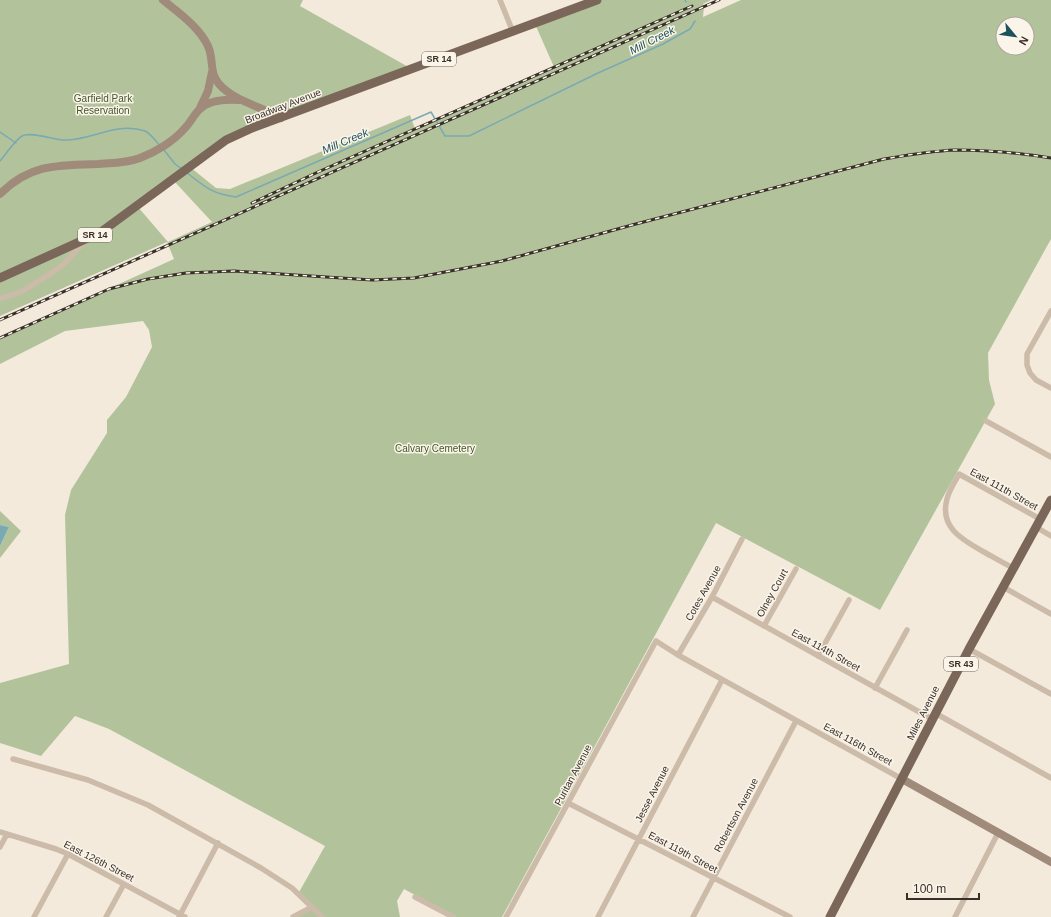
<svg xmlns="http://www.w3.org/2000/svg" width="1051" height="917" font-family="Arial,sans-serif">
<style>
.green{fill:#b2c39c;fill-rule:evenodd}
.water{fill:#7aaab1}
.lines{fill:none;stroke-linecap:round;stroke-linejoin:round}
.stream{stroke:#7aaab1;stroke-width:1.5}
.street{stroke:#ccbba8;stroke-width:5.5}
.secondary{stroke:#a08a79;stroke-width:8}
.primary{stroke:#7b6759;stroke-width:9}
.rail-casing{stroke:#382f28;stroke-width:3}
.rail{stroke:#faf4e9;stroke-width:1.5;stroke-dasharray:4.5;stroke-linecap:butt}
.labels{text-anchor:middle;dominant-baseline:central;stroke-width:3;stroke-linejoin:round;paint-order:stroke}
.shield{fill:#faf4e9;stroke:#726a62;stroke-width:1}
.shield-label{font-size:9px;font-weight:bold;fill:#382f28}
.park-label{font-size:10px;fill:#43572b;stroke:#faf4e9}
.street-label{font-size:10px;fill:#382f28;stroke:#faf4e9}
.water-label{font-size:11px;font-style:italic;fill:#1c525b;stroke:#faf4e9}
</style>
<rect width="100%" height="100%" fill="#f3eadc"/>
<path class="green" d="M 0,0 L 303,0 L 300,6 L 412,69 L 253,128 L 190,167 L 216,188 L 230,189 L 410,115 L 415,129 L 554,67 L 535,24 L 597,0 L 711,0 L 703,4 L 704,6 L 703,17 L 741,0 L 1051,0 L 1051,239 L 988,353 L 989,380 L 995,404 L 880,610 L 716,523 L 502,917 L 456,917 L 404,889 L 397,901 L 400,917 L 293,917 L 312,907 L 298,894 L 325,846 L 109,729 L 75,716 L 41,756 L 0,743 L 0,683 L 69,664 L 65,515 L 71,490 L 107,433 L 107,420 L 126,397 L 152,347 L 149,330 L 143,321 L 65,331 L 0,364 L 0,338 L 174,259 L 167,242 L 0,316 ZM 1003,24 L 1027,24 L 1027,48 L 1003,48 ZM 173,180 L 212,222 L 168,242 L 138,207 Z
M 0,511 L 21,531 L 0,558 L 0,546 L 9,527 L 0,525 Z"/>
<path class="water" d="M 0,525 L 9,527 L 0,546 Z"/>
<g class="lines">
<path class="stream" d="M 685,0 L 686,2
M 0,132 L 16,143
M 164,150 L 175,164 L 182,169
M 0,161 C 6,154 15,140 22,136 C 30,131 55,140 64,140 C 91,141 116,121 145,131 C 151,134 156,141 160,146
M 186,172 C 205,187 212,194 236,197 L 431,112 L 445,136 L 469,136 L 598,73 L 663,44 L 690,29 L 695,21"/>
<path class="street" d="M 500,0 L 513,32
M 0,299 L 23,291 L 48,275 L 63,265 L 84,242
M 1051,311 L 1027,354 L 1027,365 L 1030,373 L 1036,380 L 1051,388
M 986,421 L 1051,457
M 1036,527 L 1051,536
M 1013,568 C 1003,563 993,557 984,552 C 963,540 939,528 947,499 C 949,490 955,482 959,474 L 1040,519
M 1003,587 L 1051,614
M 712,597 L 932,719
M 764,626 L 796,569
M 969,649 L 1051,694
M 678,655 L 712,597 L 742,539
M 818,656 L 849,600
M 875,688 L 907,630
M 935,713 L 1051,778
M 13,759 L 88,780 L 148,805 L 261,868 L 292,888 L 322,917
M 568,803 L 790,917
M 0,832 L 56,849 L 68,854 L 185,917
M 0,847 L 7,834
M 415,897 L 453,917
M 34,917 L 68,854
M 106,917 L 124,884
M 179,917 L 218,843
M 293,917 L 312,907
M 506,917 L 656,641 L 678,655 L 902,779
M 598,917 L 722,680
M 693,917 L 796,721
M 955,917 L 998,833"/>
<path class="secondary" d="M 163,0 C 179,13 199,27 208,46 C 214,59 209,73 219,84 C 235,102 261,106 281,118
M 200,108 L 208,91 L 212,72
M 0,194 C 30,164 58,165 98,164 C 112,163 127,163 140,158 C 156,152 174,141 185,128 C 191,122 194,114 200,109 C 210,99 227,99 240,100
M 902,779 L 1051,862"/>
<path class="primary" d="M 0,278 L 101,232 L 226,140 L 252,128 L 597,0
M 830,917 L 969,649 L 1051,500"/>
<g class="rail-casing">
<path id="rail" d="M 252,203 L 318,172 L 692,6
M 0,320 L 719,0
M 0,338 L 109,289 L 148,279 L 186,273 L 234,271 L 372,280 L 414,278 L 502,261 L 632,225 L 884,159 C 908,155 931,151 955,150 C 987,150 1020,153 1051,158"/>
</g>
<use href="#rail" class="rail"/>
</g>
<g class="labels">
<g class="shield">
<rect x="422" y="52" width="34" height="14" rx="3"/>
<rect x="78" y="228" width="34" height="14" rx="3"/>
<rect x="944" y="657" width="34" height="14" rx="3"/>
</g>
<g class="shield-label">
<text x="439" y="59">SR 14</text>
<text x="95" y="235">SR 14</text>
<text x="961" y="664">SR 43</text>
</g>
<g class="park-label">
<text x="103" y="98">Garfield Park<tspan x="103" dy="12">Reservation</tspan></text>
<text x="435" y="448">Calvary Cemetery</text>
</g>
<g class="street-label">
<text transform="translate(283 106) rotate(-21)">Broadway Avenue</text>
<text transform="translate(1004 489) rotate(29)">East 111th Street</text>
<text transform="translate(703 593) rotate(-61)">Cotes Avenue</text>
<text transform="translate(772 593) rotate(-61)">Olney Court</text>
<text transform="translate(826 650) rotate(29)">East 114th Street</text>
<text transform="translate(923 713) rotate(-63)">Miles Avenue</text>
<text transform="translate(858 744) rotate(29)">East 116th Street</text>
<text transform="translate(573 775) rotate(-62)">Puritan Avenue</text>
<text transform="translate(652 794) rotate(-63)">Jesse Avenue</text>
<text transform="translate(736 815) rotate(-62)">Robertson Avenue</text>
<text transform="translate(683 852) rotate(28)">East 119th Street</text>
<text transform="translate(99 861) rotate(27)">East 126th Street</text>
</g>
<g class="water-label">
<text transform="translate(652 40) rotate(-27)">Mill Creek</text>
<text transform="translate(345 141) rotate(-23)">Mill Creek</text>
</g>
</g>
<g transform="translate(1015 36) rotate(119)"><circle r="19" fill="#faf4e9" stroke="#aca59c"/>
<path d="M0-3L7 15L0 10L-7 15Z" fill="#1c525b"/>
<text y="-6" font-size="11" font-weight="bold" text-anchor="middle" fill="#382f28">N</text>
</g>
<path d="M907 893v6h72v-6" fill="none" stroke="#382f28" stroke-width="2"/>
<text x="913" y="893" font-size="12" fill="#382f28" stroke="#faf4e9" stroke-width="3" paint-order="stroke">100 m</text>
</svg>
